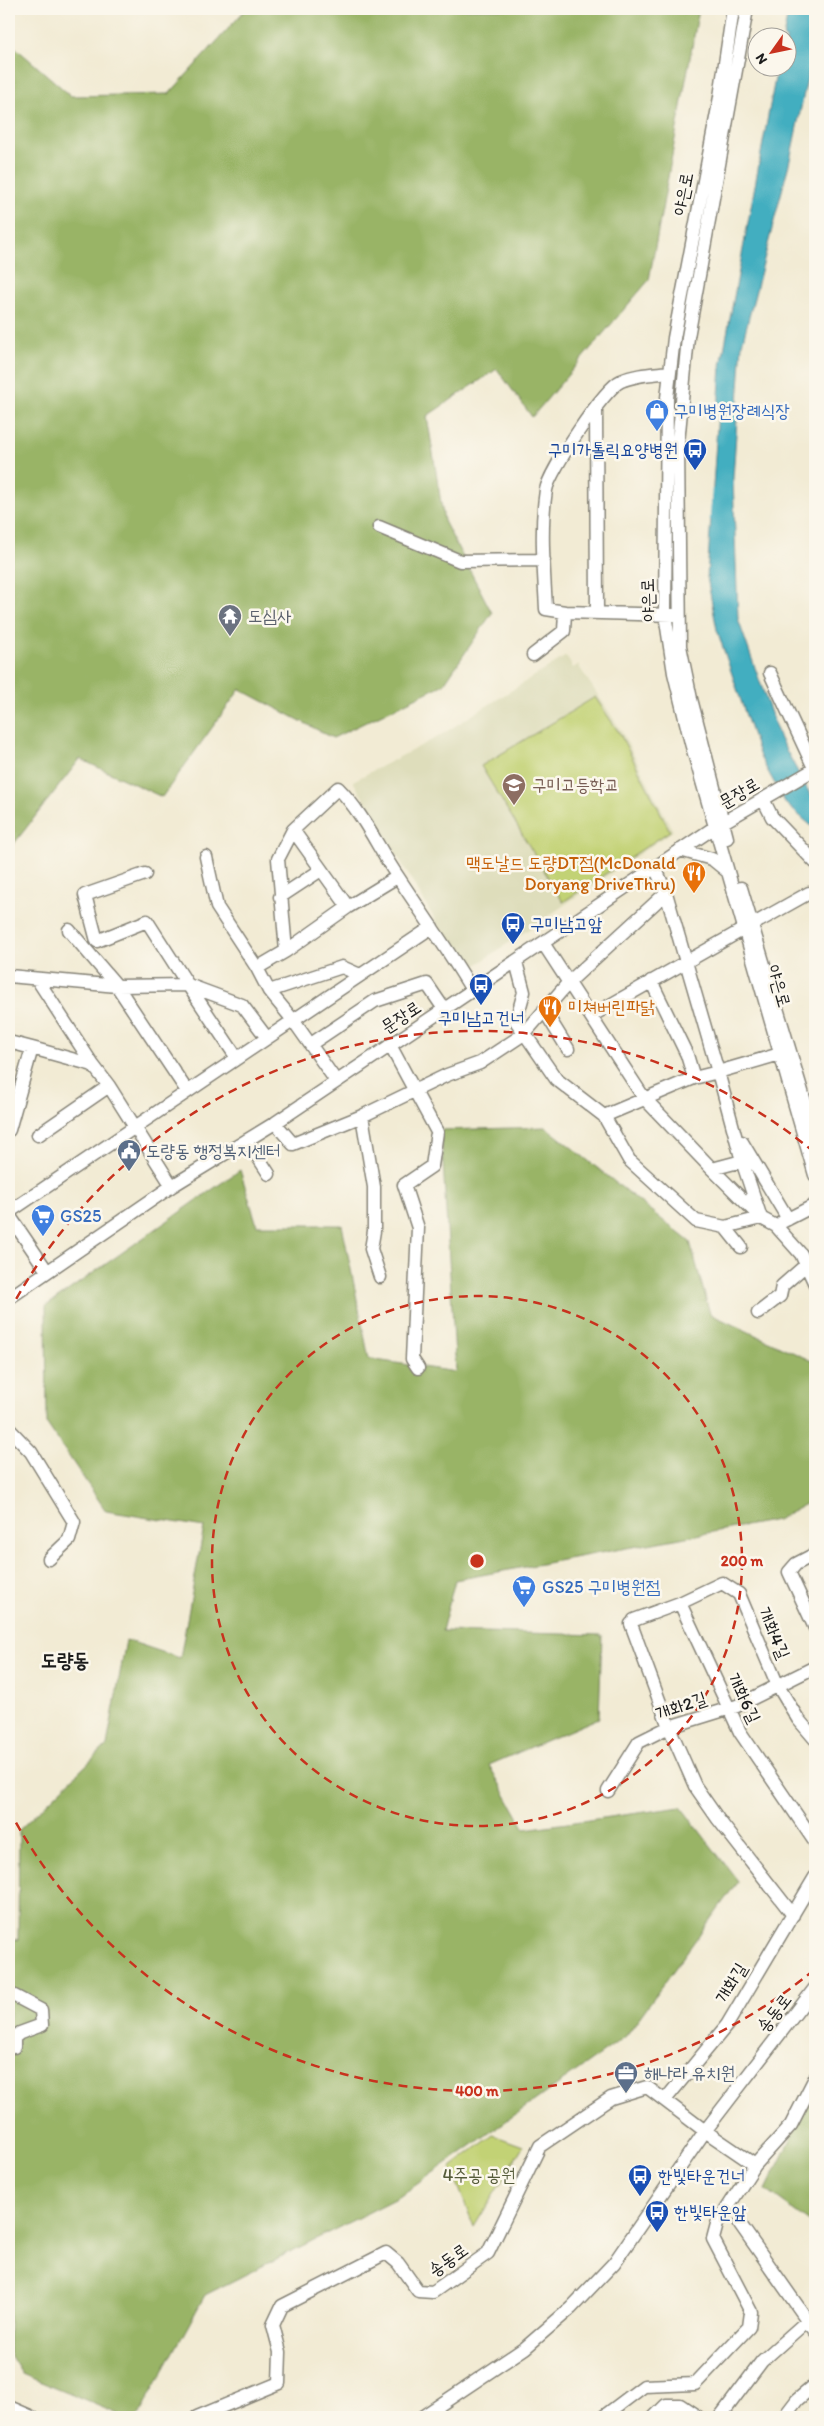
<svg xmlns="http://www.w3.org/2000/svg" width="824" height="2426" font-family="Itim,'Poor Story',sans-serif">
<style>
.built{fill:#deddbb}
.green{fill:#c2d274;stroke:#6f7748}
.forest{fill:#99b466;stroke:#5a6841}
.water{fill:#42aec0;stroke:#2f656e}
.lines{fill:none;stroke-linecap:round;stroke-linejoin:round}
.stream{stroke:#42aec0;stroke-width:2.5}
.minor-casing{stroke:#878478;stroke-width:15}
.minor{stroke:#fff;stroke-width:12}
.ring{fill:none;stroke:#c8321e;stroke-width:2.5;stroke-dasharray:9 6}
.labels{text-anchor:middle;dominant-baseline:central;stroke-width:5;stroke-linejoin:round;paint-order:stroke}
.street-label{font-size:18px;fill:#1c1c1c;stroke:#fbf7ec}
.shop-label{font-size:18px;fill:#366cbe;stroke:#fbf7ec;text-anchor:start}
.transit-label{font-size:18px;fill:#164399;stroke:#fbf7ec;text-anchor:start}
.worship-label{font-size:18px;fill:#5b616d;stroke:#fbf7ec;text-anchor:start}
.education-label{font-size:18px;fill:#785e54;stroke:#fbf7ec;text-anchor:start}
.food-label{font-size:18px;fill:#c56008;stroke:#fbf7ec;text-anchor:end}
.service-label{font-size:18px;fill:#4e5e75;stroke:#fbf7ec;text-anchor:start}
.park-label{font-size:18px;fill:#565c3b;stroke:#fbf7ec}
.quarter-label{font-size:20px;font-weight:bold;fill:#1c1c1c;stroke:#fbf7ec}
.centre{fill:#c8321e;stroke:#fbf7ec;stroke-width:2.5}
.ring-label{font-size:15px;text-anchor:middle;font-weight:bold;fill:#c8321e;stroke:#fbf7ec;stroke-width:5;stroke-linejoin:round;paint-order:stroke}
</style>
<rect width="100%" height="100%" fill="#fbf7ec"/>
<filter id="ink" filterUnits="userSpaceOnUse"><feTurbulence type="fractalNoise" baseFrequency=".02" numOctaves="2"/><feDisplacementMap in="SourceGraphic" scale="10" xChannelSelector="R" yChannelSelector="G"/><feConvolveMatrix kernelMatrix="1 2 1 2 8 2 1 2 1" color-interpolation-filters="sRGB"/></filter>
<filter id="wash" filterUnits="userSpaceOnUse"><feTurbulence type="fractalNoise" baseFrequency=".0096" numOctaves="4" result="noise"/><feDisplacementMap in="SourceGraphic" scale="20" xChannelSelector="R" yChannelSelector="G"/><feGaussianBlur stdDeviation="1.12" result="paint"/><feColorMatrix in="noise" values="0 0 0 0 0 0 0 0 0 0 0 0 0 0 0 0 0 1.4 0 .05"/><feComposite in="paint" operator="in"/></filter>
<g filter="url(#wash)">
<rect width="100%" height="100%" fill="#f2ebd4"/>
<path class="built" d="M 566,656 L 573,668 L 578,665 L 621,730 L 673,831 L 466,972 L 353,781 L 436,738 Z"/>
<path class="green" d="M 595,697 L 620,734 L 670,831 L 563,902 L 481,766 Z
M 493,2135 L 523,2146 L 474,2227 L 451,2167 Z"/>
<path class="forest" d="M 246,9 L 699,9 L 649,280 L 532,417 L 497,369 L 427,416 L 444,521 L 492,613 L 444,684 L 333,738 L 240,689 L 162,797 L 80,759 L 9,850 L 9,42 L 71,96 L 169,94 Z
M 546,1127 L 690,1242 L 710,1314 L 814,1362 L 815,1499 L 777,1520 L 455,1580 L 442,1631 L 602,1635 L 599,1718 L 489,1765 L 525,1829 L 681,1807 L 738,1881 L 626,2036 L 399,2197 L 205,2295 L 138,2417 L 125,2417 L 22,2374 L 9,2353 L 9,1938 L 18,1940 L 19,1830 L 107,1745 L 126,1640 L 180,1658 L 204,1527 L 106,1511 L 47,1424 L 46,1306 L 240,1170 L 257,1225 L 342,1225 L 369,1359 L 456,1372 L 441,1130 Z
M 815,2088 L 815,2232 L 808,2221 L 766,2190 Z"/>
<path class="water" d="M 789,9 L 815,9 L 815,41 L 790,160 L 742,344 L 733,478 L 738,619 L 780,739 L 815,803 L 815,829 L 786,804 L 760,757 L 717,630 L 707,577 L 721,366 L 777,68 L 786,68 L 786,38 L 783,37 Z"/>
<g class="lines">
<path class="stream" d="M 711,519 L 713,490"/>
</g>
</g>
<g filter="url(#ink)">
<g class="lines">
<g class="minor-casing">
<path id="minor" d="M 733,9 L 720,97 L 674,338 L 667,398 L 665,614 L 674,673 L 691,743 L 815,1175
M 670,372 C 654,374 636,374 621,381 C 604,388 549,472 546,490 C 540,529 544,570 546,609 L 565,612 L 673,615
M 596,407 L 597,612
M 379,527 L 460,561 L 544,560
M 533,655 L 564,631 L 565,612
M 770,673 L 815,770
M 763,799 L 772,817 L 815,862
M 293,830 L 348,907
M 727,838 L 691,699 L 680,646 L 678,443 L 688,337 L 747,9
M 680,850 L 712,859 L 728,872
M 206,857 L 217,907 L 257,968
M 145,874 L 85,895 L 97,941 L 147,921 L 188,985 L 242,1005 L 267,1038
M 397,877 L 348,907 L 286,951 L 278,859 L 293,830 L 338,788 C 363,813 378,848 398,877 C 423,915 449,951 472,990
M 741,888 L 815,1135
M 666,893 L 718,1072 L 780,1054
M 280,897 L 321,870
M 752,925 L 809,893
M 69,930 L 117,986
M 543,943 L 644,1098 L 712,1169
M 286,951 L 257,968 L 269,991 L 293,1020 L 336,1081
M 516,962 L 524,992 L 516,1021 L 556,1079 L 604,1116 L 629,1160 L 696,1221 L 725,1227 L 761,1218 L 742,1161 L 718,1072 L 694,1078 L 604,1116
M 9,976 L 117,986
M 37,979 L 93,1065
M 651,981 L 687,1055 L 694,1078
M 269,991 L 342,967 L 360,975
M 544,1010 L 568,1049
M 591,1016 L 744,929
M 9,1042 L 32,1048
M 311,1044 L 375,1001 L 427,984 L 444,1009
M 390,1045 L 437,1132 L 432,1166 L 404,1185 L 418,1228 L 412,1359 L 418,1368
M 187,1091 L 117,986 L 188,985 L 237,1058
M 362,1116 L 374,1187 L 374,1231 L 371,1249 L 380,1277
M 275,1123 L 293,1144 L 362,1116 L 447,1075 L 480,1063 L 524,1034 L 569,982 L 666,893 L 655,867
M 9,1130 L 32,1048 L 93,1065 L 109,1086 L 172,1186
M 38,1135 L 109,1086
M 247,1140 L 269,1174
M 742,1142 L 788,1219
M 742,1161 L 712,1169 L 761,1218 L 776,1226 L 801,1254 L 815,1284
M 9,1212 L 432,927
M 9,1215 L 47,1271
M 782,1222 L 815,1205
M 725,1227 L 741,1247
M 9,1298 L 172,1186 L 275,1123 L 715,827 L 815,769
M 758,1313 L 780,1296 L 782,1286 L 807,1264
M 9,1429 L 31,1452 L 74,1522 L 69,1540 L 49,1559
M 815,1554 L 796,1564 L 789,1572 L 815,1628
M 680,1603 L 722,1583 L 739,1594 L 778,1686 L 798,1719 L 815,1739
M 634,1620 L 680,1603 L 740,1732 L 815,1842
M 631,1624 L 669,1727 L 695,1786 L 718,1819 L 793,1915
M 608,1791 L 639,1742 L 669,1727 L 737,1706 L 815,1667
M 9,1993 L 41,2010 L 42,2025 L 20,2033 L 14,2038 L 14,2047
M 665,2100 L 727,2025 L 815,1877
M 740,2224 L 815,2331
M 9,2407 L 32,2417
M 197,2417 L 279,2383 L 280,2352 L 273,2325 L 282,2306 L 386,2253 L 398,2263 L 418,2291 L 433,2292 L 488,2253 L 540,2146 L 611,2098 L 647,2087 L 705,2131 L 755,2165
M 422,2417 L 525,2348 L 571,2308 L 614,2263 L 705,2131 L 815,1988
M 603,2417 L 644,2386 L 695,2384 L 749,2327 L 751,2312 L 713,2239 L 717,2224 L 755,2165 L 791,2125 L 815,2078
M 654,2417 L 666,2405 L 680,2405 L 698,2417
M 720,2417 L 762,2361 L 808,2320
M 784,2417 L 797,2400 L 815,2385"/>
</g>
<use href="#minor" class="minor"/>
</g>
</g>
<g class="ring">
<circle cx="477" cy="1561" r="265"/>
<path d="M814 1970A530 530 0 0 1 9 1810M9 1312A530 530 0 0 1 814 1152"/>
</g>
<defs>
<g id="shop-pin" transform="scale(1.25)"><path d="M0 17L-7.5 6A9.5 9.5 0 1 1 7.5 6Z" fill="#3f7fe0" stroke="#fbf7ec"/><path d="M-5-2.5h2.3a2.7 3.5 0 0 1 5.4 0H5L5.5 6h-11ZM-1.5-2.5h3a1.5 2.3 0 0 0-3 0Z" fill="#fff"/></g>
<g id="bus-pin" transform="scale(1.25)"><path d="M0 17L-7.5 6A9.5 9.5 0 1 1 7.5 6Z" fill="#1a4fb4" stroke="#fbf7ec"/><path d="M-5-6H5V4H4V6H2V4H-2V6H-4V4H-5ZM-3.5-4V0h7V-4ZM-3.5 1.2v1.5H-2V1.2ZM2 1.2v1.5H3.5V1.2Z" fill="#fff"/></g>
<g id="temple-pin" transform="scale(1.25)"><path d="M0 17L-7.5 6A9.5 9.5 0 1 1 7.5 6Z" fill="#6b7280" stroke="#fbf7ec"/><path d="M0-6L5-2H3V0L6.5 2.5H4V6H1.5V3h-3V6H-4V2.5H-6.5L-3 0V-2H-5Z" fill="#fff"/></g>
<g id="school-pin" transform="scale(1.25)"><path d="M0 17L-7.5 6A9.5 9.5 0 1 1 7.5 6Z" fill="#8d6e63" stroke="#fbf7ec"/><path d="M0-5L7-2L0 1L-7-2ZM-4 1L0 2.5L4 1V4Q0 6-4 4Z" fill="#fff"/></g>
<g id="restaurant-pin" transform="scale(1.25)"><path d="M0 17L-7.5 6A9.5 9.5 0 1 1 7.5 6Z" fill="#e8710a" stroke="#fbf7ec"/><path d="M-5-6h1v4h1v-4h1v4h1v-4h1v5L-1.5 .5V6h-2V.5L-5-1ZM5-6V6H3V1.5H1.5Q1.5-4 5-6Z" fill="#fff"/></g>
<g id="civic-pin" transform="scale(1.25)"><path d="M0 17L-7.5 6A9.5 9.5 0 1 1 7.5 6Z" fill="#5c6f8a" stroke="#fbf7ec"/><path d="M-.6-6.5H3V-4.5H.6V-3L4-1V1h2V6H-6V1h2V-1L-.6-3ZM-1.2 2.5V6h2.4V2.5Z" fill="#fff"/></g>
<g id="supermarket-pin" transform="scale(1.25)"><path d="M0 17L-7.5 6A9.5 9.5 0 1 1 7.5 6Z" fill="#3f7fe0" stroke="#fbf7ec"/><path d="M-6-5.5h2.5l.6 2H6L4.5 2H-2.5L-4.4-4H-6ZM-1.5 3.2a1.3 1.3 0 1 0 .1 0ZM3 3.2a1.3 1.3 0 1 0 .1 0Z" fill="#fff"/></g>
<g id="office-pin" transform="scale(1.25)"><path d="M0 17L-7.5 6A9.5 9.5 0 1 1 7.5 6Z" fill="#5c6f8a" stroke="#fbf7ec"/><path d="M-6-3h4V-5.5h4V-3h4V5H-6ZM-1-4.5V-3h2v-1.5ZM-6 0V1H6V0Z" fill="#fff"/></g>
</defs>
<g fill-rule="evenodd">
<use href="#shop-pin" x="657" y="411"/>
<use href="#bus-pin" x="695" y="450"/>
<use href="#temple-pin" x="230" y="616"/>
<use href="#school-pin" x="514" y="785"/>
<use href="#restaurant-pin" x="694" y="873"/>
<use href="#bus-pin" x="513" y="924"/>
<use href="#bus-pin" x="481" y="985"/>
<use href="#restaurant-pin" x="550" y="1007"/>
<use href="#civic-pin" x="129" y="1151"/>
<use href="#supermarket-pin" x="43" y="1216"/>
<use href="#supermarket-pin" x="524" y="1587"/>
<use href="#office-pin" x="626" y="2073"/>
<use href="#bus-pin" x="640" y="2176"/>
<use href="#bus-pin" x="657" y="2212"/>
</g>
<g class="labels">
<g class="street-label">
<text transform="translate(683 194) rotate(-79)">야은로</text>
<text transform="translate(648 600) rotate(-92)">야은로</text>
<text transform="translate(739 793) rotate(-30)">문장로</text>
<text transform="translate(779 986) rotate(74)">야은로</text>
<text transform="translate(401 1017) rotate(-33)">문장로</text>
<text transform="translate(774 1633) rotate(67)">개화4길</text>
<text transform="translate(744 1698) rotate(64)">개화6길</text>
<text transform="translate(681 1706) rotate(-19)">개화2길</text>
<text transform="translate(731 1983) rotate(-59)">개화길</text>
<text transform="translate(774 2013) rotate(-52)">송동로</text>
<text transform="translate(448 2260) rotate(-35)">송동로</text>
</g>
<g class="shop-label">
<text x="674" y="411">구미병원장례식장</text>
<text x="60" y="1216">GS25</text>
<text x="542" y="1587">GS25 구미병원점</text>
</g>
<g class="transit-label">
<text x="678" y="450" text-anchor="end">구미가톨릭요양병원</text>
<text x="530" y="924">구미남고앞</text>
<text x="481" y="1018" text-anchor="middle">구미남고건너</text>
<text x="658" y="2176">한빛타운건너</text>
<text x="674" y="2212">한빛타운앞</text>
</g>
<g class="worship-label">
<text x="248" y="616">도심사</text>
</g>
<g class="education-label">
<text x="532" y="785">구미고등학교</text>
</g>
<g class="food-label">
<text x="676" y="863">맥도날드 도량DT점(McDonald<tspan x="676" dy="21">Doryang DriveThru)</tspan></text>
<text x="568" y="1007" text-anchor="start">미쳐버린파닭</text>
</g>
<g class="service-label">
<text x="146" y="1151">도량동 행정복지센터</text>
<text x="644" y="2073">해나라 유치원</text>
</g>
<g class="park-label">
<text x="479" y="2175">4주공 공원</text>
</g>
<g class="quarter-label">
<text x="65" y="1660">도량동</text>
</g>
</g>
<circle cx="477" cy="1561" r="8" class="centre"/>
<g class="ring-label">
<text x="742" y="1566">200 m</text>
<text x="477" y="2096">400 m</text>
</g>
<rect width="824" height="2426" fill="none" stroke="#fbf7ec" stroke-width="30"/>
<g transform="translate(772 52) rotate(237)"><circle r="24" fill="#fbf7ec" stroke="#a29f99"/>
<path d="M0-4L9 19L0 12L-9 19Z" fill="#c8321e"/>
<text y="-8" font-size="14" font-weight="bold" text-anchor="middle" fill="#1c1c1c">N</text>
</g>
</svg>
